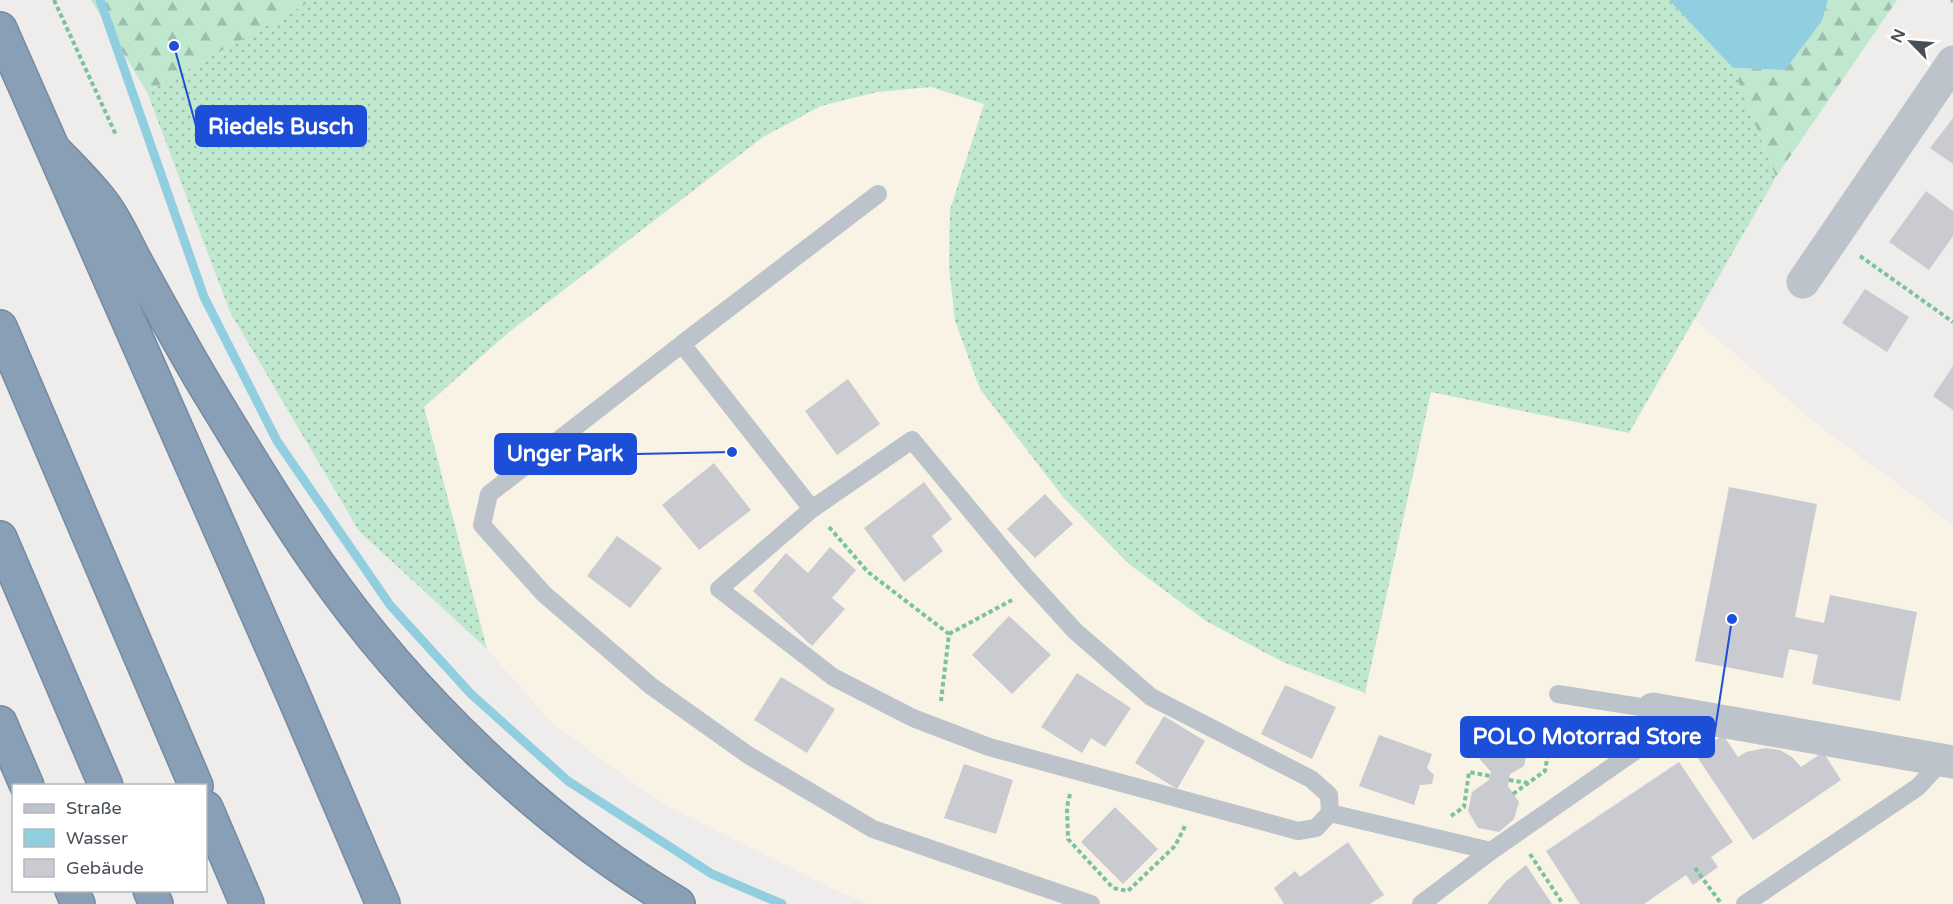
<svg xmlns="http://www.w3.org/2000/svg" width="1953" height="904" font-family="'Varela Round',sans-serif">
<style>
.commercial{fill:#f9f3e6}
.grass{fill:url(#grass-dots)}
.forest{fill:url(#forest-firs)}
.water{fill:#91cfe0}
.lines{fill:none;stroke-linecap:round;stroke-linejoin:round}
.stream{stroke:#91cfe0;stroke-width:9}
.building{fill:#cacbd0}
.highway-casing{stroke:#758aa1;stroke-width:36}
.path{stroke:#7bc29f;stroke-width:4;stroke-dasharray:4.5 3;stroke-linecap:butt}
.lane{stroke:#bcc3ca;stroke-width:18}
.street{stroke:#bcc3ca;stroke-width:33}
.highway{stroke:#899fb6;stroke-width:33}
.leader{fill:none;stroke:#1d4ed8;stroke-width:2}
.callout-dot{fill:#1d4ed8;stroke:#fff;stroke-width:2}
.callout{fill:#1d4ed8;stroke:#1d4ed8;stroke-width:2}
.callout-label{font-size:22px;text-anchor:middle;font-weight:bold;fill:#fff}
</style>
<defs>
<pattern id="grass-dots" width="8" height="8" patternUnits="userSpaceOnUse" patternTransform="scale(1.5)"><rect width="8" height="8" fill="#bfe8cf"/><path d="M2 2h.1M6 6h.1" fill="none" stroke="#9dbeab" stroke-width="1.8" stroke-linecap="round"/></pattern>
<pattern id="forest-firs" width="22" height="20" patternUnits="userSpaceOnUse" patternTransform="scale(1.5)"><rect width="22" height="20" fill="#bfe8cf"/><path d="M5 1l3.5 6h-7zM16 11l3.5 6h-7z" fill="#9dbeab"/></pattern>
</defs>
<rect width="100%" height="100%" fill="#efecec"/>
<path class="commercial" d="M 931,87 L 984,104 L 950,210 L 949,266 L 955,321 L 1063,497 L 1129,564 L 1206,621 L 1283,662 L 1365,692 L 1431,392 L 1629,432 L 1694,319 L 1814,422 L 1953,525 L 1953,904 L 868,904 L 829,887 L 661,803 L 551,722 L 487,649 L 424,407 L 509,332 L 763,137 L 821,106 L 877,92 Z"/>
<path class="grass" d="M 313,0 L 1669,0 L 1733,68 L 1776,177 L 1629,433 L 1431,392 L 1365,693 L 1283,662 L 1206,621 L 1129,564 L 1063,497 L 980,389 L 955,321 L 949,266 L 950,210 L 984,104 L 931,87 L 877,92 L 821,106 L 763,137 L 509,332 L 424,407 L 487,649 L 359,531 L 230,312 L 147,92 Z"/>
<path class="forest" d="M 91,0 L 313,0 L 147,92 Z
M 1828,0 L 1897,0 L 1776,177 L 1733,68 L 1785,70 L 1822,21 Z"/>
<path class="water" d="M 1669,0 L 1828,0 L 1822,21 L 1785,70 L 1733,68 Z"/>
<g class="lines">
<path class="stream" d="M 100,0 L 204,297 L 277,441 L 390,605 L 471,694 L 568,781 L 712,874 L 782,904"/>
</g>
<path class="building" d="M 1953,118 L 1953,164 L 1930,148 Z
M 1926,191 L 1953,211 L 1953,236 L 1929,270 L 1889,242 Z
M 1865,289 L 1909,317 L 1887,352 L 1842,323 Z
M 1953,366 L 1953,410 L 1933,396 Z
M 848,379 L 880,424 L 837,455 L 805,411 Z
M 714,463 L 751,510 L 699,550 L 662,505 Z
M 924,482 L 952,519 L 932,536 L 943,551 L 904,582 L 864,528 Z
M 1729,487 L 1817,504 L 1795,617 L 1824,623 L 1830,595 L 1917,612 L 1900,701 L 1812,684 L 1818,655 L 1789,649 L 1783,678 L 1695,661 Z
M 1045,494 L 1073,524 L 1035,558 L 1007,529 Z
M 617,536 L 662,568 L 630,608 L 587,576 Z
M 830,547 L 856,570 L 832,598 L 845,609 L 812,646 L 753,591 L 786,553 L 808,573 Z
M 1009,616 L 1051,655 L 1012,694 L 972,655 Z
M 1077,673 L 1131,708 L 1105,747 L 1091,738 L 1082,753 L 1041,727 Z
M 781,677 L 835,709 L 807,753 L 754,720 Z
M 1285,685 L 1336,707 L 1312,759 L 1261,734 Z
M 1164,716 L 1205,741 L 1177,789 L 1135,763 Z
M 1498,732 L 1517,734 L 1528,747 L 1524,766 L 1510,774 L 1508,786 L 1519,802 L 1514,819 L 1499,832 L 1478,828 L 1468,811 L 1472,792 L 1489,780 L 1491,772 L 1478,757 L 1482,741 Z
M 1379,735 L 1432,754 L 1427,768 L 1434,775 L 1432,784 L 1420,785 L 1414,805 L 1359,786 Z
M 1723,735 L 1738,757 L 1746,752 L 1766,748 L 1780,750 L 1792,757 L 1801,767 L 1823,752 L 1841,780 L 1753,840 L 1695,754 Z
M 1679,762 L 1733,842 L 1711,857 L 1718,867 L 1693,885 L 1686,875 L 1644,904 L 1580,904 L 1546,851 Z
M 964,764 L 1013,780 L 996,834 L 944,818 Z
M 1115,807 L 1158,849 L 1123,884 L 1081,842 Z
M 1348,842 L 1384,895 L 1370,904 L 1284,904 L 1274,888 L 1295,871 L 1300,877 Z
M 1526,865 L 1552,904 L 1487,904 L 1506,881 Z"/>
<g class="lines">
<g class="highway-casing">
<path id="highway" d="M 0,29 L 292,692 L 383,904
M 53,149 C 70,167 88,184 103,204 C 116,221 125,242 135,261 C 158,303 181,345 206,387 C 242,446 278,507 318,564 C 409,695 541,823 678,904
M 0,327 L 196,786
M 0,538 L 106,786
M 0,723 L 27,786
M 206,808 L 247,904
M 72,890 L 78,904
M 150,890 L 156,904"/>
</g>
<path class="path" d="M 54,0 L 116,135
M 1951,0 L 1953,1
M 1860,256 L 1953,322
M 829,527 L 868,572 L 949,634 L 941,701
M 949,634 L 1012,600
M 1509,780 L 1528,783
M 1070,794 L 1067,807 L 1068,839 L 1113,888 L 1128,891 L 1175,846 L 1185,826
M 1513,794 L 1545,771 L 1554,718
M 1451,816 L 1464,807 L 1469,772 L 1490,776
M 1530,854 L 1563,904
M 1695,868 L 1720,902"/>
<path class="lane" d="M 682,344 L 878,194
M 912,440 L 1025,576 L 1075,631 L 1151,697 L 1311,779 L 1329,795 L 1330,813 L 1316,828 L 1298,831 L 989,747 L 913,718 L 833,677 L 719,589 L 812,509 Z
M 812,509 L 682,344 L 489,494 L 482,525 L 544,594 L 651,686 L 748,755 L 873,829 L 1091,904
M 1330,813 L 1491,851
M 1421,904 L 1491,851 L 1648,742 L 1653,709 L 1558,694
M 1745,904 L 1918,787 L 1943,760"/>
<path class="street" d="M 1803,282 L 1953,62
M 1653,709 L 1953,762"/>
<use href="#highway" class="highway"/>
</g>
<path class="leader" d="M174 46L196 126M732 452L636 454M1732 619L1714 737"/>
<g class="callout-dot">
<circle cx="174" cy="46" r="6"/>
<circle cx="732" cy="452" r="6"/>
<circle cx="1732" cy="619" r="6"/>
</g>
<g class="callout">
<rect x="196" y="106" width="170" height="40" rx="6"/>
<rect x="495" y="434" width="141" height="40" rx="6"/>
<rect x="1461" y="717" width="253" height="40" rx="6"/>
</g>
<g class="callout-label">
<text x="281" y="134">Riedels Busch</text>
<text x="565" y="461">Unger Park</text>
<text x="1587" y="744">POLO Motorrad Store</text>
</g>
<rect x="12" y="784" width="195" height="108" fill="#ffffff" stroke="#b5b9bc" stroke-width="1.5"/>
<rect x="24" y="804" width="30" height="9" fill="#bcc3ca" stroke="#b5b9bc" stroke-width="1.5"/>
<text x="66" y="814" font-size="18" fill="#474f57">Straße</text>
<rect x="24" y="829" width="30" height="18" fill="#91cfe0" stroke="#b5b9bc" stroke-width="1.5"/>
<text x="66" y="844" font-size="18" fill="#474f57">Wasser</text>
<rect x="24" y="859" width="30" height="18" fill="#cacbd0" stroke="#b5b9bc" stroke-width="1.5"/>
<text x="66" y="874" font-size="18" fill="#474f57">Gebäude</text>
<g transform="translate(1911 42) rotate(295)" stroke="#ffffff" stroke-width="4.5" paint-order="stroke">
<path d="M0-4.5L10 22L0 15L-10 22Z" fill="#474f57"/>
<text y="-9" font-size="16" font-weight="bold" text-anchor="middle" fill="#474f57">N</text>
</g>
</svg>
